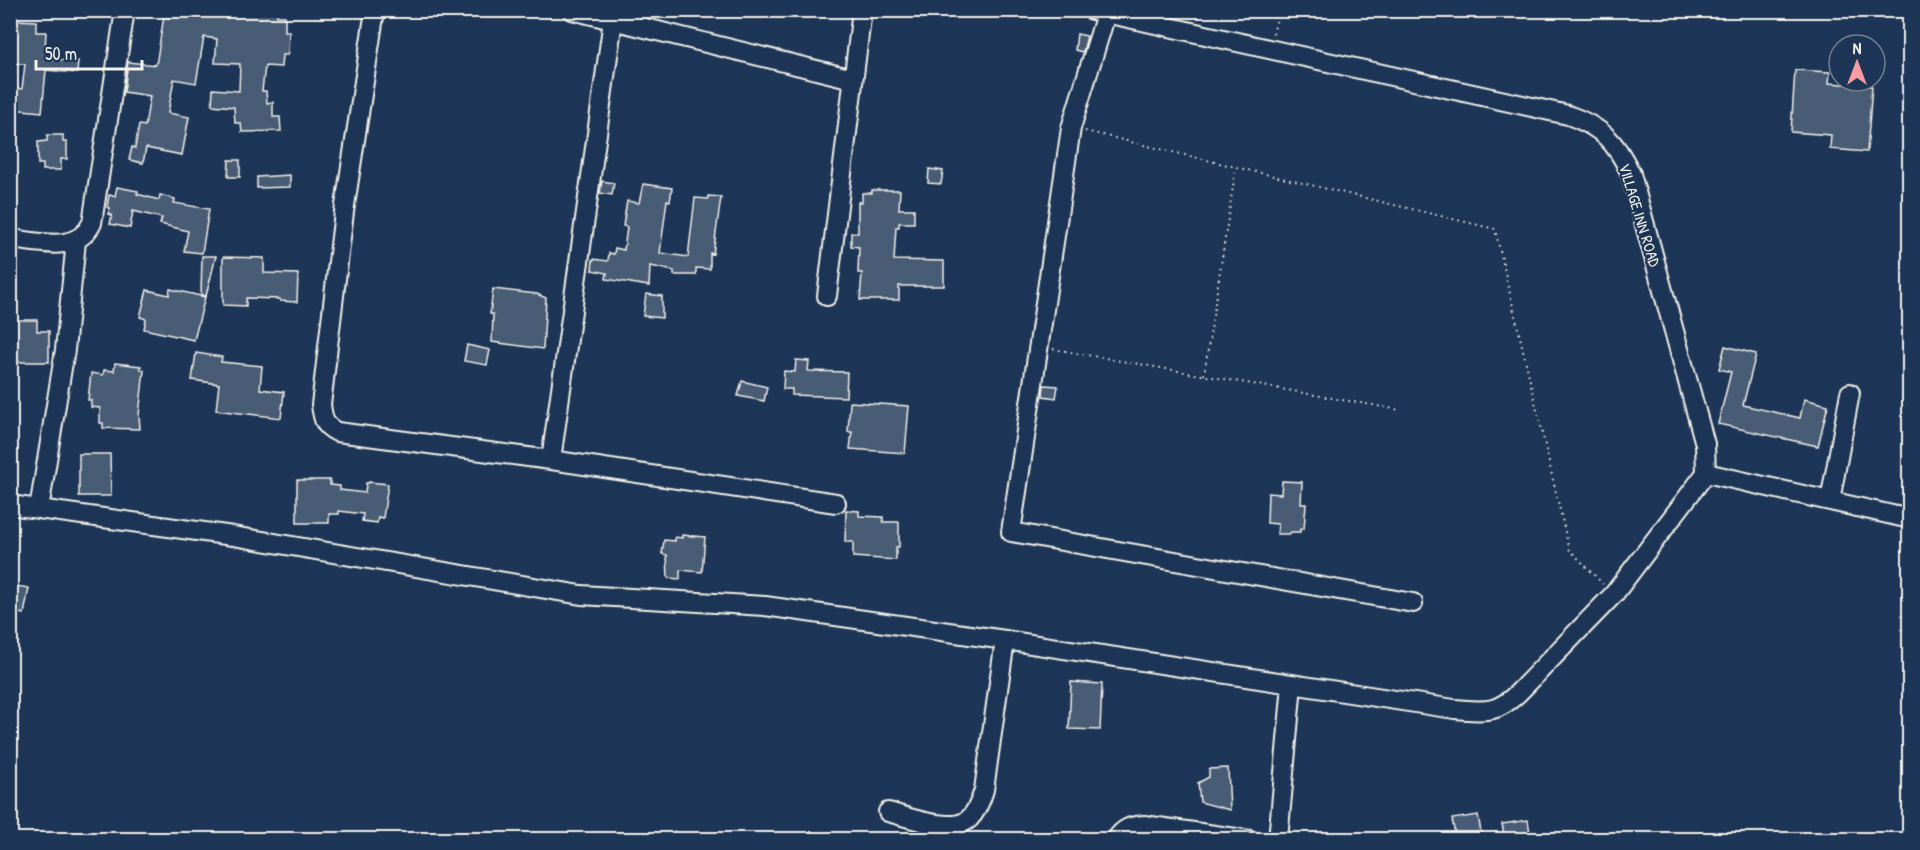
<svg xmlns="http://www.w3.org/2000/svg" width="1920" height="850" font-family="'Patrick Hand',sans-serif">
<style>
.building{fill:#485b74;stroke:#f4f1e8;stroke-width:1.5}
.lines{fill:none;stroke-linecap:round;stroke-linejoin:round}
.minor-casing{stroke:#f4f1e8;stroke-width:22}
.path{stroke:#f4f1e8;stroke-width:2;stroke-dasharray:1.5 4.5;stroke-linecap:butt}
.minor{stroke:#1d3557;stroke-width:18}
.labels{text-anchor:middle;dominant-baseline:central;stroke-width:4.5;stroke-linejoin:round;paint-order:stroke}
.street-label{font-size:16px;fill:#f4f1e8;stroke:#1d3557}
</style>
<rect width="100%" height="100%" fill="#1d3557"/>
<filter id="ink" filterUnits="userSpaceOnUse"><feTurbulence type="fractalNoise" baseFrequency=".0167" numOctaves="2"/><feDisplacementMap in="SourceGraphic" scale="12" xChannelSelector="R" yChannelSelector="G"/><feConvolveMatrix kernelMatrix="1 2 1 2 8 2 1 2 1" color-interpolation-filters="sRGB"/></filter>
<g filter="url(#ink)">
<path class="building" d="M 188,10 L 277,10 L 277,16 L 285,16 L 285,31 L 289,31 L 288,55 L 282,55 L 281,67 L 265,66 L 262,91 L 266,91 L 267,103 L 273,102 L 273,117 L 280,117 L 281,131 L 242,132 L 241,123 L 235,123 L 234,107 L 212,105 L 213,89 L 239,91 L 240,64 L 215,63 L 217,39 L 204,37 L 196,83 L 174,79 L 168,113 L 189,117 L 182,155 L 146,148 L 143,163 L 129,160 L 132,147 L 135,148 L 139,125 L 145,126 L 150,96 L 124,92 L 128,62 L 156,65 L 164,16 L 171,18 L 172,12 L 188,15 Z
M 14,20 L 36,21 L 36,32 L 46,32 L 45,48 L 52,48 L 51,59 L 78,61 L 77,73 L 46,70 L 42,112 L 12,109 L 15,88 L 22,89 L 25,64 L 16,64 L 16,58 L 10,58 L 10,38 L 13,38 Z
M 1077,34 L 1087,36 L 1083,52 L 1075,50 Z
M 1795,70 L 1830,72 L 1829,83 L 1872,86 L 1867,152 L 1830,149 L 1831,135 L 1791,132 Z
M 47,135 L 63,135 L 63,142 L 67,142 L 67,159 L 61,159 L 61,170 L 43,170 L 43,164 L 38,164 L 38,142 L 47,141 Z
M 229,160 L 240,160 L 240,177 L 228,177 Z
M 929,169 L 943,171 L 941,184 L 928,183 Z
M 290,175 L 290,187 L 257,188 L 257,177 Z
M 602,181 L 614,183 L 612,195 L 600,193 Z
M 643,184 L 672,188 L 670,201 L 667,200 L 660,253 L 688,257 L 695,198 L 708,199 L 708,196 L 721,197 L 713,254 L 710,253 L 710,269 L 696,268 L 696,275 L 674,275 L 674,271 L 650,266 L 649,286 L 606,279 L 607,273 L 592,270 L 593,259 L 608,261 L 609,253 L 614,254 L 615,248 L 624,250 L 627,227 L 623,226 L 627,201 L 639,203 Z
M 117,187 L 138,191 L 137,194 L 159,200 L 160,195 L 175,199 L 174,203 L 209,209 L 202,253 L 184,251 L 188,231 L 160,224 L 162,218 L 133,211 L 130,228 L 110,224 L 112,215 L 108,214 L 110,208 L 107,207 L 109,195 L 115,196 Z
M 872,190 L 900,190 L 899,209 L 914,209 L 914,223 L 899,223 L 899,227 L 896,227 L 894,260 L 944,261 L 944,286 L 899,286 L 899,300 L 860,300 L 862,273 L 858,273 L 859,247 L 851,246 L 851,233 L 858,233 L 858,202 L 862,202 L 862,193 L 872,193 Z
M 202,256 L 216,256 L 206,296 L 201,295 Z
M 223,257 L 264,258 L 264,273 L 298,274 L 297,302 L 280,301 L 280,299 L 246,298 L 246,306 L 223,305 Z
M 170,289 L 205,297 L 194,340 L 144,329 L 146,319 L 140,317 L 147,290 L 169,295 Z
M 493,289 L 537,294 L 546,298 L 543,349 L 492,342 L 493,314 L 490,314 Z
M 646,294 L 662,296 L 662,318 L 643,316 Z
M 10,320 L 37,320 L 37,331 L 49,331 L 49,362 L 13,362 L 13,357 L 10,357 Z
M 467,345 L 490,350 L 487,365 L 464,361 Z
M 1725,346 L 1756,354 L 1743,405 L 1800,418 L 1804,399 L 1828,405 L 1818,446 L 1718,424 L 1731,372 L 1719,369 Z
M 196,353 L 222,357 L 221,362 L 262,366 L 260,389 L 284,392 L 281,418 L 216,410 L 219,384 L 192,380 Z
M 796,360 L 809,361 L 808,371 L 847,372 L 846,397 L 792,395 L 792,389 L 783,389 L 784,371 L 795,372 Z
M 115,363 L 141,366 L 141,370 L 144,370 L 139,415 L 140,429 L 103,428 L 103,423 L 100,423 L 100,408 L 91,407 L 91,400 L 88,400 L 91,373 L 103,375 L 104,370 L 114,371 Z
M 742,381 L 767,387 L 764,401 L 738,396 Z
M 1044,385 L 1058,386 L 1056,398 L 1043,396 Z
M 850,402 L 909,406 L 905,453 L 850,449 L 852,432 L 848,432 Z
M 79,454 L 110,454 L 111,496 L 79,496 Z
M 297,480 L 330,480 L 330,485 L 340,486 L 340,490 L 365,493 L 366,483 L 369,483 L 369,482 L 388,484 L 383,518 L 378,517 L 377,523 L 362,521 L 363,514 L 339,511 L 339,514 L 329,514 L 329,523 L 297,523 Z
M 1282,481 L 1302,482 L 1301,504 L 1306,504 L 1304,529 L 1300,529 L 1300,532 L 1291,532 L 1290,534 L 1277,534 L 1278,524 L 1267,523 L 1268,493 L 1281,494 Z
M 846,510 L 859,511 L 859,516 L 883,517 L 883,522 L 899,522 L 899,547 L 896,547 L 896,560 L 853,557 L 853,542 L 845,542 Z
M 682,535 L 705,537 L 702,572 L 680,570 L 680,579 L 668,578 L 667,555 L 662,554 L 664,540 L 675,541 L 675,537 L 682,538 Z
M 10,585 L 29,588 L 24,614 L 10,611 Z
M 1071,682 L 1102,684 L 1100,730 L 1069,729 Z
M 1228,768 L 1230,810 L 1200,802 L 1198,783 L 1209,777 L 1209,769 Z
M 1478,815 L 1482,838 L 1456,840 L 1452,819 Z
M 1528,820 L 1531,840 L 1505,840 L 1502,824 Z"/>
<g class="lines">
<g class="minor-casing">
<path id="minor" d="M 375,10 L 344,212 L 321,405 C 323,419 324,426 337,432 L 551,460 L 836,503
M 572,10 L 853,79
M 1092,10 L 1568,115 C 1602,127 1616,142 1631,174 L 1705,444 L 1706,473 L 1910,519
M 1106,14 L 1071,128 L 1011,532 L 1413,603
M 10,239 C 39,242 77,254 92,223 L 125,10
M 827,296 L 862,10
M 551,460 L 613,20
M 1830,501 L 1850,393
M 10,505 L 233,536 L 581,595 L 765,606 L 1005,640 L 1454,709 C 1484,711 1495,715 1518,693 L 1614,594 L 1706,473
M 39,509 L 65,350 L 76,241
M 888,812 C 908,817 953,834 969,819 C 977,811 981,800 984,790 L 1005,640
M 1116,840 C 1123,828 1131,826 1144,825 L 1250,840
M 1278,840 L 1292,684"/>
</g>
<path class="path" d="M 1273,34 L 1279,10
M 1085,131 L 1495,229 L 1569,549 L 1603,584
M 1053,349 L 1400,410
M 1204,375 L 1236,167"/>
<use href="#minor" class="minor"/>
</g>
</g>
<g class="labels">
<g class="street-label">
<text transform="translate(1640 215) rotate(73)">VILLAGE INN ROAD</text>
</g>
</g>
<rect width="1920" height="850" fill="none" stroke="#1d3557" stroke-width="36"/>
<rect x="18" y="18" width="1884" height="814" fill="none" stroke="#f4f1e8" stroke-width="2" filter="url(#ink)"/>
<g transform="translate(1857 63)"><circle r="28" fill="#1d3557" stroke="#738091" stroke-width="1.5"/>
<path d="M0-4.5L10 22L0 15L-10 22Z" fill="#ff9aa2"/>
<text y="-9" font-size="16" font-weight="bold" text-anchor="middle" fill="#f4f1e8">N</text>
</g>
<path d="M36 60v9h106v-9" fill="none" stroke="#f4f1e8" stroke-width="3"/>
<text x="45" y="60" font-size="18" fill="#f4f1e8" stroke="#1d3557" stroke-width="4.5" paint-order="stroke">50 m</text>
</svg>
